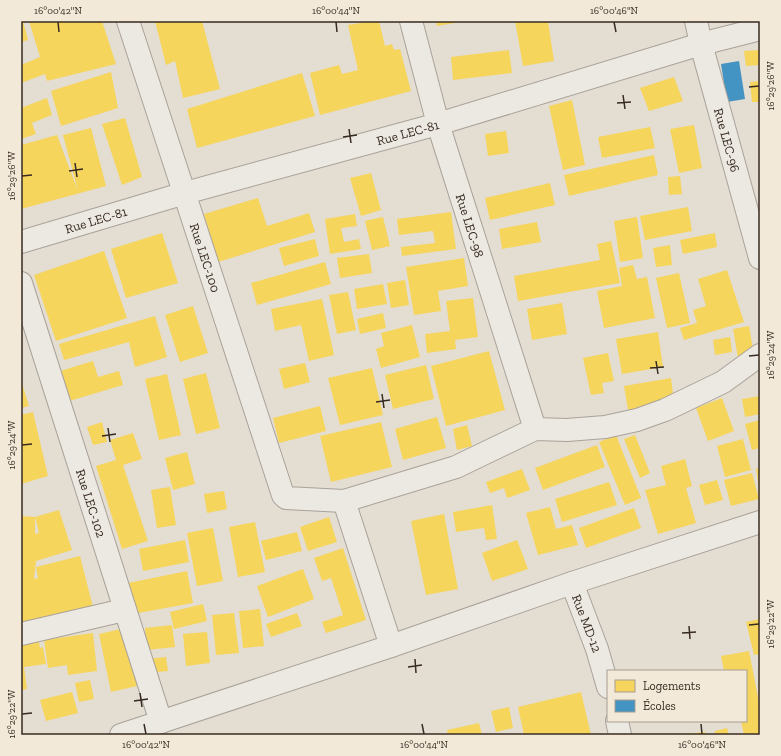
<svg xmlns="http://www.w3.org/2000/svg" width="781" height="756" font-family="'Zilla Slab',serif">
<style>
.homes{fill:#f6d55c}
.schools{fill:#4393c3}
.lines{fill:none;stroke-linecap:round;stroke-linejoin:round}
.minor-casing{stroke:#a9a29a;stroke-width:24}
.minor{stroke:#ece9e2;stroke-width:22}
.ticks{fill:none;stroke:#382b22;stroke-width:1.5}
.labels{text-anchor:middle;dominant-baseline:central;stroke-width:4;stroke-linejoin:round;paint-order:stroke}
.street-label{font-size:13px;fill:#382b22;stroke:#f3e9d9}
.neatline{fill:none;stroke:#382b22;stroke-width:1.5}
.ticks-label{font-size:10px;text-anchor:middle;fill:#382b22}
</style>
<rect width="100%" height="100%" fill="#e3ddd2"/>
<path class="homes" d="M 21,21 L 23,21 L 28,40 L 21,42 Z
M 29,21 L 102,21 L 116,64 L 47,81 L 45,74 L 21,83 L 21,65 L 40,57 Z
M 155,21 L 202,21 L 220,89 L 183,98 L 175,61 L 166,65 Z
M 373,21 L 379,21 L 385,46 L 392,44 L 394,50 L 400,49 L 411,91 L 320,115 L 310,73 L 339,65 L 342,74 L 358,70 L 348,25 Z
M 436,21 L 460,21 L 461,22 L 437,26 Z
M 515,21 L 548,21 L 554,61 L 523,66 Z
M 509,50 L 512,73 L 453,80 L 451,57 Z
M 760,50 L 760,65 L 746,66 L 744,51 Z
M 111,72 L 118,108 L 61,126 L 51,91 Z
M 302,73 L 315,116 L 197,148 L 187,109 Z
M 674,77 L 683,101 L 649,111 L 640,88 Z
M 758,81 L 760,102 L 752,102 L 750,82 Z
M 47,98 L 52,115 L 32,123 L 36,134 L 21,139 L 21,108 Z
M 572,100 L 585,165 L 563,170 L 549,106 Z
M 125,118 L 142,177 L 122,185 L 102,124 Z
M 694,125 L 702,168 L 679,173 L 670,129 Z
M 650,127 L 655,148 L 602,158 L 598,137 Z
M 91,128 L 106,186 L 21,209 L 21,145 L 57,135 L 78,191 L 63,135 Z
M 506,131 L 509,153 L 488,156 L 485,134 Z
M 654,155 L 658,175 L 569,196 L 564,175 Z
M 371,173 L 381,210 L 361,216 L 350,178 Z
M 680,176 L 682,194 L 669,195 L 668,177 Z
M 550,183 L 555,205 L 490,220 L 485,198 Z
M 258,198 L 267,226 L 309,213 L 315,232 L 218,262 L 204,214 Z
M 688,207 L 692,231 L 645,240 L 640,216 Z
M 451,212 L 456,249 L 402,256 L 401,247 L 435,243 L 433,231 L 399,235 L 397,219 Z
M 355,214 L 357,226 L 341,228 L 344,242 L 359,239 L 361,249 L 330,254 L 325,219 Z
M 383,217 L 390,246 L 372,250 L 365,221 Z
M 637,217 L 643,258 L 620,262 L 614,221 Z
M 537,222 L 541,242 L 502,249 L 499,229 Z
M 162,233 L 178,283 L 126,298 L 111,249 Z
M 715,233 L 717,247 L 683,254 L 680,240 Z
M 315,239 L 319,256 L 284,266 L 279,248 Z
M 611,241 L 620,283 L 518,301 L 514,276 L 600,260 L 597,244 Z
M 670,245 L 672,265 L 656,267 L 653,248 Z
M 104,251 L 127,318 L 56,341 L 34,275 Z
M 369,254 L 372,273 L 340,278 L 337,258 Z
M 464,258 L 468,286 L 438,291 L 441,311 L 414,315 L 406,267 Z
M 325,262 L 331,284 L 257,305 L 251,283 Z
M 633,265 L 637,279 L 647,277 L 655,318 L 604,328 L 597,291 L 622,286 L 619,268 Z
M 727,270 L 744,322 L 684,340 L 680,328 L 697,323 L 693,310 L 706,306 L 698,279 Z
M 679,273 L 690,323 L 667,328 L 656,278 Z
M 405,280 L 409,305 L 391,308 L 387,283 Z
M 383,284 L 387,304 L 357,309 L 354,289 Z
M 348,292 L 356,330 L 337,334 L 329,295 Z
M 473,298 L 478,337 L 455,340 L 456,349 L 427,353 L 425,334 L 450,331 L 446,301 Z
M 322,299 L 334,355 L 309,361 L 301,325 L 275,331 L 271,309 Z
M 562,303 L 567,334 L 532,340 L 527,309 Z
M 193,306 L 208,353 L 180,362 L 165,315 Z
M 383,313 L 386,328 L 360,334 L 357,319 Z
M 155,316 L 167,357 L 135,367 L 129,342 L 64,360 L 59,344 Z
M 412,325 L 420,357 L 381,368 L 376,349 L 384,346 L 381,333 Z
M 749,326 L 754,355 L 738,358 L 733,329 Z
M 658,332 L 663,367 L 622,374 L 616,339 Z
M 730,337 L 732,352 L 715,355 L 713,340 Z
M 489,351 L 505,410 L 446,426 L 431,366 Z
M 608,353 L 614,381 L 602,383 L 604,393 L 591,395 L 583,358 Z
M 93,361 L 98,377 L 119,371 L 123,385 L 66,402 L 57,372 Z
M 305,363 L 310,382 L 284,389 L 279,369 Z
M 426,365 L 434,399 L 393,409 L 385,375 Z
M 372,368 L 383,415 L 340,425 L 328,378 Z
M 206,373 L 220,428 L 196,434 L 183,379 Z
M 167,374 L 181,435 L 159,440 L 145,379 Z
M 671,378 L 674,402 L 628,410 L 624,386 Z
M 21,380 L 29,406 L 21,408 Z
M 760,396 L 760,414 L 745,417 L 742,399 Z
M 722,398 L 734,431 L 708,441 L 696,408 Z
M 320,406 L 326,431 L 279,443 L 273,418 Z
M 33,412 L 48,476 L 21,484 L 21,415 Z
M 437,417 L 446,448 L 403,460 L 395,429 Z
M 760,420 L 760,448 L 752,450 L 745,424 Z
M 102,422 L 107,442 L 93,445 L 87,427 Z
M 381,422 L 392,467 L 331,482 L 320,436 Z
M 467,425 L 472,446 L 457,450 L 453,429 Z
M 133,433 L 142,459 L 123,465 L 148,541 L 122,549 L 96,466 L 116,460 L 110,440 Z
M 616,435 L 641,498 L 625,505 L 599,442 Z
M 635,435 L 650,473 L 640,478 L 624,439 Z
M 743,439 L 751,470 L 725,477 L 717,446 Z
M 597,445 L 605,467 L 543,490 L 535,468 Z
M 187,452 L 195,484 L 173,490 L 165,458 Z
M 685,459 L 692,486 L 686,488 L 696,523 L 658,534 L 645,490 L 666,485 L 661,466 Z
M 760,468 L 760,487 L 759,487 L 756,469 Z
M 522,469 L 530,490 L 507,498 L 504,488 L 490,493 L 486,482 Z
M 752,473 L 759,499 L 731,506 L 724,480 Z
M 717,480 L 723,500 L 705,505 L 699,485 Z
M 609,482 L 617,505 L 562,522 L 555,499 Z
M 170,487 L 176,525 L 157,528 L 151,490 Z
M 224,491 L 227,509 L 207,513 L 204,494 Z
M 492,505 L 497,539 L 486,540 L 484,528 L 456,532 L 453,512 Z
M 550,507 L 556,529 L 572,525 L 578,545 L 538,555 L 526,513 Z
M 634,508 L 641,528 L 586,548 L 579,528 Z
M 59,510 L 72,550 L 36,561 L 34,579 L 38,578 L 36,567 L 80,556 L 94,611 L 21,628 L 21,516 L 35,517 L 35,534 L 39,533 L 35,517 Z
M 444,514 L 458,589 L 426,595 L 411,521 Z
M 329,517 L 337,542 L 308,551 L 300,527 Z
M 255,522 L 265,572 L 238,577 L 229,527 Z
M 213,528 L 223,581 L 197,586 L 187,533 Z
M 297,532 L 302,551 L 266,560 L 261,541 Z
M 185,540 L 189,562 L 143,571 L 139,549 Z
M 517,540 L 528,569 L 492,581 L 482,553 Z
M 343,548 L 366,620 L 326,633 L 322,622 L 343,615 L 331,578 L 322,581 L 314,558 Z
M 303,569 L 314,599 L 268,617 L 257,586 Z
M 187,571 L 193,603 L 133,614 L 128,583 Z
M 203,604 L 207,621 L 174,629 L 170,612 Z
M 260,609 L 264,646 L 243,648 L 239,611 Z
M 234,613 L 239,653 L 216,655 L 212,615 Z
M 297,613 L 302,626 L 271,637 L 266,624 Z
M 760,619 L 760,654 L 754,655 L 746,622 Z
M 172,625 L 175,647 L 147,650 L 145,628 Z
M 125,628 L 137,686 L 111,692 L 99,634 Z
M 207,632 L 210,663 L 186,666 L 183,634 Z
M 93,633 L 97,671 L 68,675 L 67,665 L 48,668 L 44,640 Z
M 38,637 L 40,648 L 43,647 L 46,664 L 24,667 L 27,689 L 21,690 L 21,641 Z
M 749,651 L 760,707 L 760,735 L 744,735 L 741,721 L 746,721 L 746,671 L 724,671 L 721,656 Z
M 166,657 L 168,671 L 148,673 L 146,659 Z
M 90,680 L 94,699 L 79,702 L 75,683 Z
M 72,692 L 78,713 L 46,721 L 40,700 Z
M 581,692 L 591,735 L 524,735 L 518,707 Z
M 509,707 L 513,728 L 496,732 L 491,711 Z
M 479,723 L 482,735 L 448,735 L 447,730 Z
M 727,728 L 729,735 L 715,735 L 715,731 Z
M 705,732 L 706,735 L 685,735 L 685,734 Z"/>
<path class="schools" d="M 739,61 L 745,99 L 727,102 L 721,64 Z"/>
<g class="lines">
<g class="minor-casing">
<g id="minor">
<path id="s1" d="M 128,21 L 283,495 L 286,498 L 344,501 L 456,467 L 535,429 L 567,430 L 605,427 L 637,420 L 665,410 L 723,382 L 760,355"/>
<path id="s2" d="M 411,21 L 438,124 L 535,429"/>
<path id="s3" d="M 696,21 L 701,44 L 760,258"/>
<path id="s4" d="M 21,242 L 185,193 L 438,124 L 701,44 L 760,29"/>
<path id="s5" d="M 21,283 L 161,722"/>
<path d="M 344,501 L 391,646"/>
<path id="s6" d="M 572,583 L 597,649 L 608,687"/>
<path d="M 21,634 L 124,610"/>
<path d="M 617,721 L 620,735"/>
<path d="M 121,735 L 391,646 L 572,583 L 760,522"/>
</g>
</g>
<use href="#minor" class="minor"/>
</g>
<path class="ticks" d="M 58,22 L 59,32M 336,22 L 337,32M 614,22 L 616,32M 749,87 L 759,86M 623,95 L 625,109M 617,103 L 631,102M 349,129 L 351,143M 343,137 L 357,135M 75,163 L 77,177M 69,171 L 83,169M 22,176 L 32,175M 749,356 L 759,355M 656,361 L 658,374M 650,368 L 664,367M 382,394 L 384,408M 376,402 L 390,400M 108,428 L 110,442M 102,436 L 116,434M 22,445 L 32,444M 749,625 L 759,624M 689,626 L 690,639M 682,633 L 696,632M 415,659 L 416,673M 408,667 L 422,665M 140,693 L 142,707M 134,701 L 148,699M 22,714 L 32,713M 144,724 L 146,734M 422,724 L 424,734M 701,724 L 702,734"/>
<g class="labels">
<g class="street-label">
<text stroke="none"><textPath href="#s4" startOffset="402">Rue LEC-81</textPath></text>
<text stroke="none"><textPath href="#s3" startOffset="123">Rue LEC-96</textPath></text>
<text stroke="none"><textPath href="#s4" startOffset="78">Rue LEC-81</textPath></text>
<text stroke="none"><textPath href="#s2" startOffset="213">Rue LEC-98</textPath></text>
<text stroke="none"><textPath href="#s1" startOffset="249">Rue LEC-100</textPath></text>
<text stroke="none"><textPath href="#s5" startOffset="231">Rue LEC-102</textPath></text>
<text stroke="none"><textPath href="#s6" startOffset="43">Rue MD-12</textPath></text>
</g>
</g>
<rect width="781" height="756" fill="none" stroke="#f3e9d9" stroke-width="44"/>
<rect x="607" y="670" width="140" height="52" fill="#f3e9d9" stroke="#a89d90"/>
<rect x="615" y="680" width="20" height="12" fill="#f6d55c" stroke="#a89d90"/>
<text x="643" y="690" font-size="12" fill="#382b22">Logements</text>
<rect x="615" y="700" width="20" height="12" fill="#4393c3" stroke="#a89d90"/>
<text x="643" y="710" font-size="12" fill="#382b22">Écoles</text>
<rect x="22" y="22" width="737" height="712" class="neatline"/>
<g class="ticks-label">
<text x="58" y="14">16°00'42"N</text>
<text x="336" y="14">16°00'44"N</text>
<text x="614" y="14">16°00'46"N</text>
<text transform="translate(770 86) rotate(-90)" y="4">16°29'26"W</text>
<text transform="translate(11 176) rotate(-90)" y="4">16°29'26"W</text>
<text transform="translate(770 355) rotate(-90)" y="4">16°29'24"W</text>
<text transform="translate(11 445) rotate(-90)" y="4">16°29'24"W</text>
<text transform="translate(770 624) rotate(-90)" y="4">16°29'22"W</text>
<text transform="translate(11 714) rotate(-90)" y="4">16°29'22"W</text>
<text x="146" y="748">16°00'42"N</text>
<text x="424" y="748">16°00'44"N</text>
<text x="702" y="748">16°00'46"N</text>
</g>
</svg>
